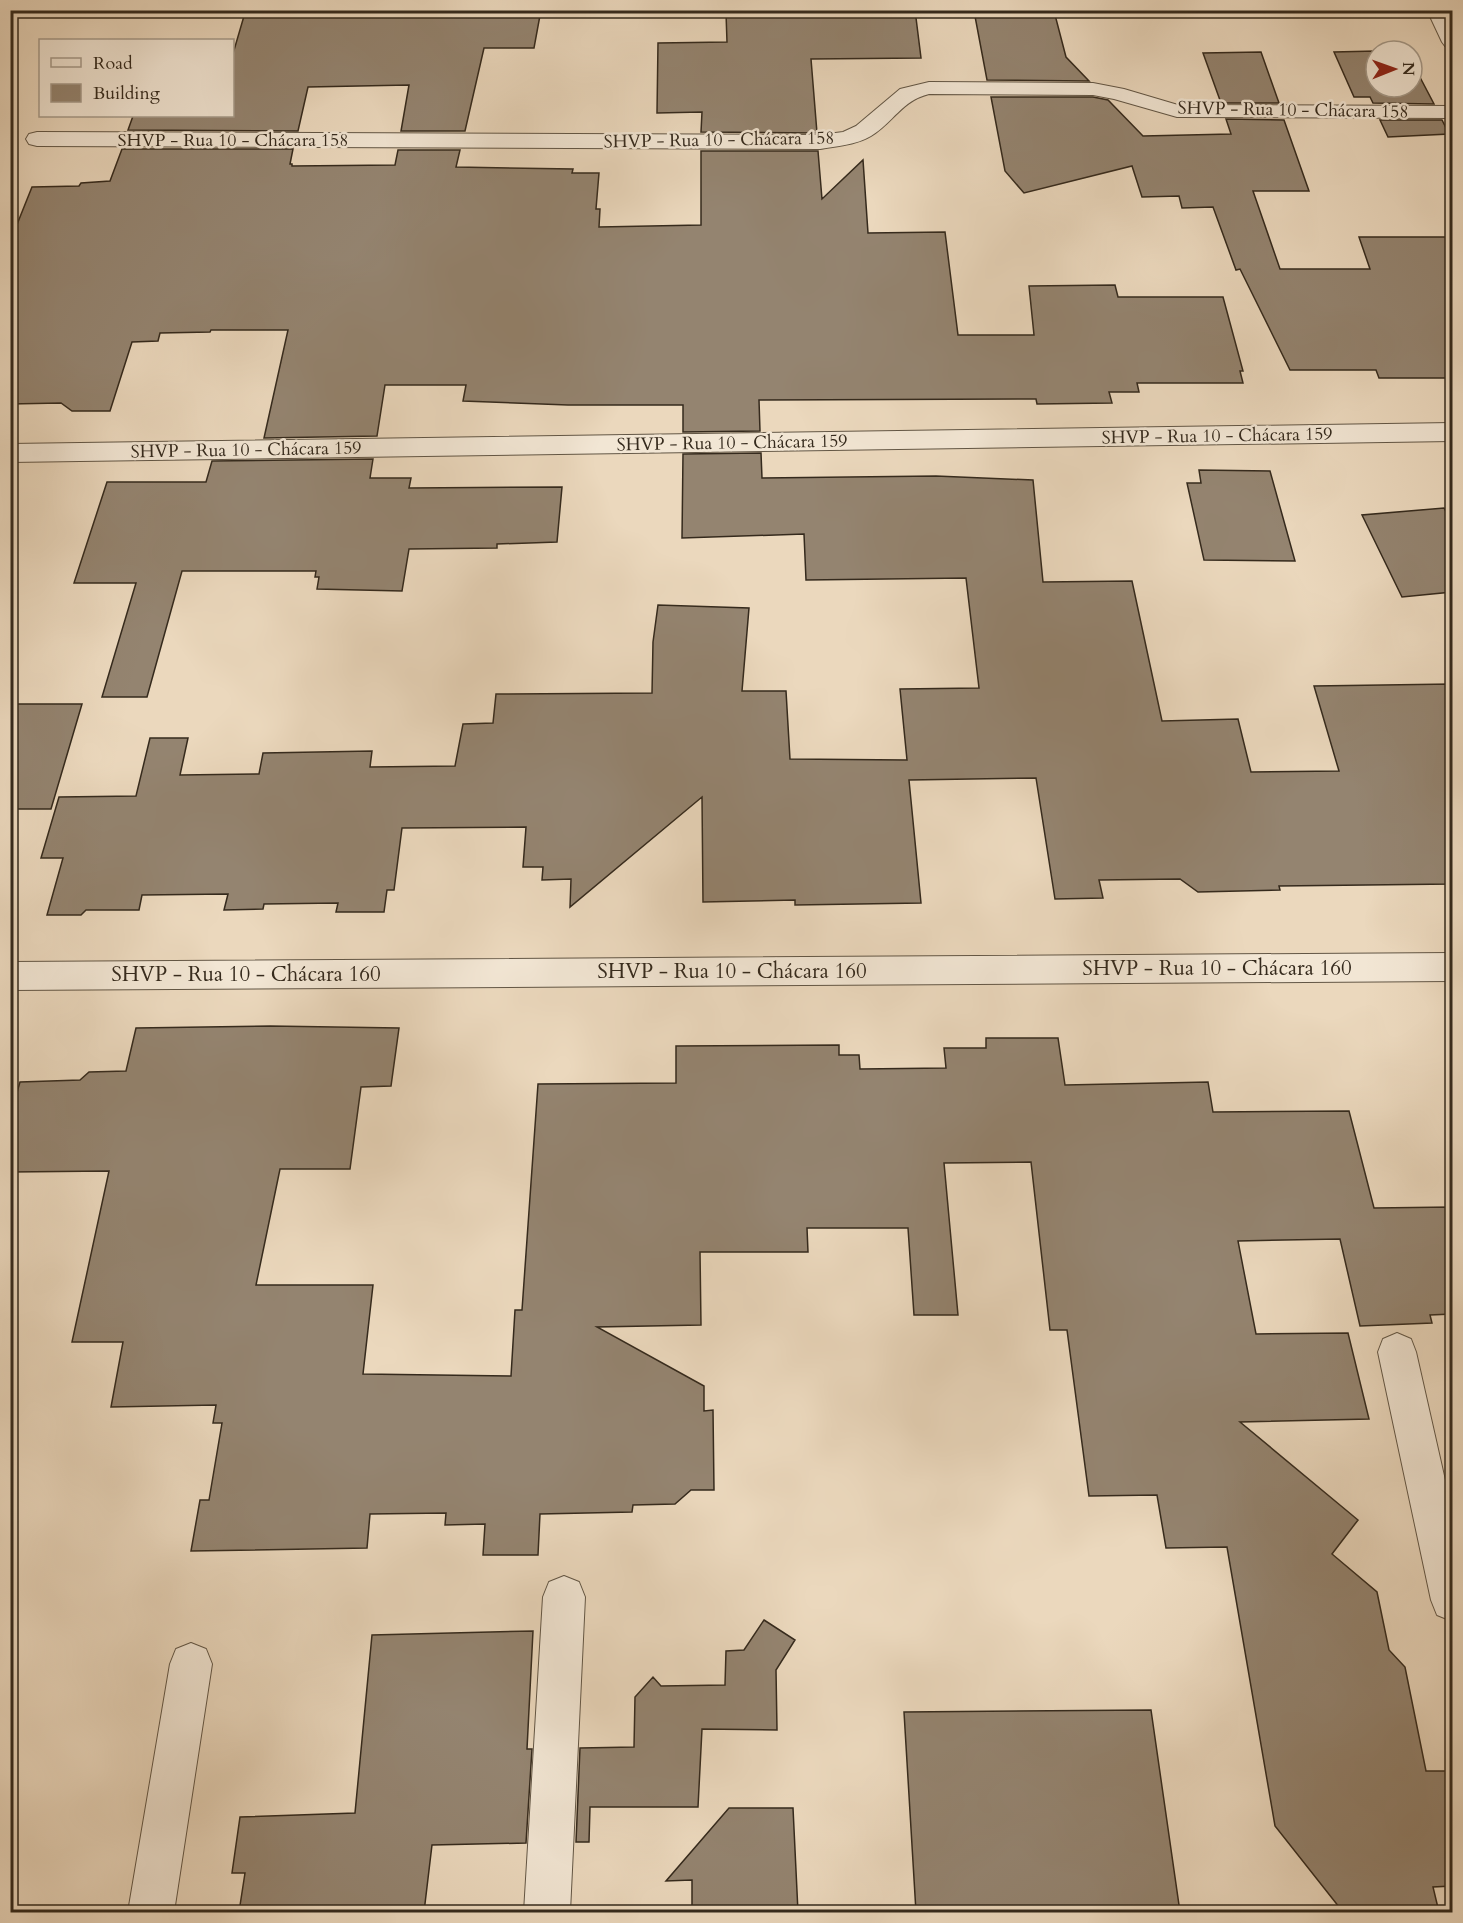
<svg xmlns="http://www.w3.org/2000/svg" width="1463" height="1923" font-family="Cardo,serif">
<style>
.building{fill:#948470;stroke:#352a1d;stroke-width:1.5}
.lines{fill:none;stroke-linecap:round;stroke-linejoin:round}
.minor-casing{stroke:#625645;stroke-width:2}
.minor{fill:#f2e6d4;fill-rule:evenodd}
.labels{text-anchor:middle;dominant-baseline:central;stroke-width:5;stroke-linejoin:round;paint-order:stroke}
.far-street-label{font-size:18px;fill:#352a1d;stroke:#f2e6d4}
.street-label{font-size:21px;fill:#352a1d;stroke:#f2e6d4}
</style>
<rect width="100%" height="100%" fill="#ebd8bd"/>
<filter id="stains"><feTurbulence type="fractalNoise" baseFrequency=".00333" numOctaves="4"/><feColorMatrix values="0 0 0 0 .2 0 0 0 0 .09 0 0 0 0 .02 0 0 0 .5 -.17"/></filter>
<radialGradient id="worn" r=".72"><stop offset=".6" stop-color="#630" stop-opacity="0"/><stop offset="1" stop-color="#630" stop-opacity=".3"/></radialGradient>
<path class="building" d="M 321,10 L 541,10 L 534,48 L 484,48 L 465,131 L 401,131 L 409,85 L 308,87 L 298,131 L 128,130 L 133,116 L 232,116 L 232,57 L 244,16 L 320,15 Z
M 766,10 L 915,10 L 921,58 L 811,59 L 817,133 L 701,132 L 702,112 L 657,113 L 658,43 L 727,42 L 726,13 L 766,13 Z
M 974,11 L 1054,11 L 1066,57 L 1089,81 L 987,80 Z
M 1376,51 L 1376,87 L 1412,87 L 1412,62 L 1434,104 L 1373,103 L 1370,97 L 1354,97 L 1334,52 Z
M 1261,52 L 1279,103 L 1221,103 L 1203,53 Z
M 991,97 L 1093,97 L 1108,100 L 1143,136 L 1231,134 L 1226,119 L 1284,120 L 1309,191 L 1253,191 L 1280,269 L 1370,269 L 1359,237 L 1452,237 L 1452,378 L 1379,378 L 1376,370 L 1290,370 L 1240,269 L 1236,270 L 1213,207 L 1182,208 L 1179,196 L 1142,197 L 1132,166 L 1024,193 L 1005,171 Z
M 1380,120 L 1442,120 L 1449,134 L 1388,137 Z
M 122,149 L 293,149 L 290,164 L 292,164 L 292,166 L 395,165 L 398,150 L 460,150 L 456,167 L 573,169 L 572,173 L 599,173 L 596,209 L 600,209 L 599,227 L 701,225 L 701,151 L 818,151 L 822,199 L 863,160 L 868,233 L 945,232 L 958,335 L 1034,335 L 1029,286 L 1115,285 L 1118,297 L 1223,297 L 1243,371 L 1240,371 L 1243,383 L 1137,383 L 1139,392 L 1109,392 L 1112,403 L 1037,404 L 1036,399 L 759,400 L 760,431 L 683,432 L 683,405 L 568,405 L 463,401 L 466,385 L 385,385 L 377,436 L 264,438 L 288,330 L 211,330 L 210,332 L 160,333 L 158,341 L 132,342 L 110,411 L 72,411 L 61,403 L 10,404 L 10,372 L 16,356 L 10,356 L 10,242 L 32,187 L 79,186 L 81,183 L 110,181 Z
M 761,453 L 762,478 L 936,476 L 1033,480 L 1043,582 L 1132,581 L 1162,721 L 1238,719 L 1251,772 L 1339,771 L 1314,686 L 1452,684 L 1452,884 L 1279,886 L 1280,890 L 1198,892 L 1180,879 L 1099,880 L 1103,898 L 1055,899 L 1036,778 L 909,780 L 921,903 L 795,905 L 795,900 L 703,902 L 702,797 L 570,907 L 571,879 L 542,880 L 543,867 L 523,867 L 526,827 L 402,828 L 394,890 L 387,890 L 384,912 L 336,912 L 338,903 L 264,904 L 263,909 L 224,910 L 228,894 L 142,895 L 139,910 L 86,910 L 81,915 L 47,915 L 63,858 L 41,858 L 59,797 L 136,796 L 150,738 L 188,738 L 180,775 L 259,774 L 263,753 L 372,751 L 370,767 L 455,766 L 463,724 L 493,723 L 496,694 L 652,693 L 653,642 L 658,605 L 749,608 L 742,691 L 786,691 L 790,759 L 907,760 L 900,689 L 979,688 L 966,578 L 806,580 L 804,534 L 682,538 L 683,454 Z
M 373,459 L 370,478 L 411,478 L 409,488 L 562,487 L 557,542 L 497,544 L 497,548 L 409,549 L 402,591 L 317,589 L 319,577 L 315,577 L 316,571 L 182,571 L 147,697 L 102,697 L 136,583 L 74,583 L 107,482 L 206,482 L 212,461 Z
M 1199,470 L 1270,471 L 1295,561 L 1204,560 L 1187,483 L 1201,483 Z
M 1444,508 L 1452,523 L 1452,592 L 1402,597 L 1362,515 Z
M 10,704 L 82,704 L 51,809 L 10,809 Z
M 270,1026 L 399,1028 L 391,1086 L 361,1087 L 350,1169 L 280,1169 L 256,1285 L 373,1285 L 363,1374 L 511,1376 L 515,1310 L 522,1310 L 538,1084 L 676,1083 L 676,1046 L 839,1045 L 839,1055 L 859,1055 L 860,1069 L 946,1068 L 944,1048 L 986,1048 L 986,1038 L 1058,1038 L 1065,1085 L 1208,1082 L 1213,1112 L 1349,1111 L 1374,1208 L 1452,1207 L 1452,1314 L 1430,1315 L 1432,1323 L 1360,1326 L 1340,1239 L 1238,1241 L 1256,1334 L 1348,1333 L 1369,1419 L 1240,1422 L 1358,1520 L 1332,1554 L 1377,1592 L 1389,1650 L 1405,1667 L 1426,1771 L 1452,1771 L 1452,1886 L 1433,1887 L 1439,1912 L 1343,1912 L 1275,1826 L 1227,1547 L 1166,1548 L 1157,1495 L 1089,1496 L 1067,1330 L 1050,1330 L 1031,1162 L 944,1163 L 958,1315 L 914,1315 L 908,1228 L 807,1228 L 808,1252 L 700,1252 L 701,1325 L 597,1327 L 704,1386 L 704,1411 L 713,1410 L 714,1490 L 691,1490 L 675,1504 L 633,1505 L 632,1512 L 540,1514 L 538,1555 L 483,1555 L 485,1524 L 445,1525 L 446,1513 L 370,1514 L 367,1548 L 191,1551 L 200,1500 L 209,1500 L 222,1423 L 213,1423 L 216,1405 L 111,1407 L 123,1342 L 72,1342 L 109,1171 L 10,1172 L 10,1116 L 20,1082 L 80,1080 L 89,1072 L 126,1071 L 136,1028 Z
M 764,1620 L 795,1640 L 776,1670 L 777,1730 L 702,1729 L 698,1807 L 590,1807 L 589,1842 L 576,1842 L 580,1748 L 634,1747 L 635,1697 L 653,1677 L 661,1686 L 725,1685 L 726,1651 L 744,1650 Z
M 533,1631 L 527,1749 L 532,1749 L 526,1843 L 432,1845 L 424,1912 L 239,1912 L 245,1873 L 232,1873 L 240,1817 L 355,1813 L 372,1635 Z
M 1151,1710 L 1180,1912 L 916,1912 L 904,1712 Z
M 729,1808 L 793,1808 L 798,1912 L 692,1912 L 692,1880 L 666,1881 Z"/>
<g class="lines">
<g class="minor-casing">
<path id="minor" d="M 1427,10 L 1447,10 L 1452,22 L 1452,48 L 1445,46 L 1442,42 Z
M 929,82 L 1093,83 L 1124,89 L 1178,105 L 1452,106 L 1452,118 L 1177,117 L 1114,99 L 1093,95 L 929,94 C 901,101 894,122 871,136 C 856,145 837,146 820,149 L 37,146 L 29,144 L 26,139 L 29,134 L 37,132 L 820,135 L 843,132 L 856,126 L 900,89 Z
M 1452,423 L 1452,441 L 10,462 L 10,444 Z
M 1452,953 L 1452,981 L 10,990 L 10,962 Z
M 1397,1333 L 1411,1339 L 1416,1352 L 1452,1511 L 1452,1621 L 1437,1615 L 1431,1600 L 1378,1352 L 1383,1339 Z
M 564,1576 L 579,1582 L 585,1597 L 570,1912 L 524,1912 L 543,1597 L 549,1582 Z
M 191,1643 L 206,1649 L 212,1664 L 174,1912 L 128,1912 L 170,1664 L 176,1649 Z"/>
</g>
<use href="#minor" class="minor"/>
</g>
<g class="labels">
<g class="far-street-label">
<text transform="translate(1293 110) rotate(1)">SHVP - Rua 10 - Chácara 158</text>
<text x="233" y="140">SHVP - Rua 10 - Chácara 158</text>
<text transform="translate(719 140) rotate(-1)">SHVP - Rua 10 - Chácara 158</text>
<text transform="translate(1217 436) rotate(-1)">SHVP - Rua 10 - Chácara 159</text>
<text transform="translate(732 443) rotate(-1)">SHVP - Rua 10 - Chácara 159</text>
<text transform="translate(246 450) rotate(-1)">SHVP - Rua 10 - Chácara 159</text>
</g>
<g class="street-label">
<text x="1217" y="968">SHVP - Rua 10 - Chácara 160</text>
<text x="732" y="971">SHVP - Rua 10 - Chácara 160</text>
<text x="246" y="974">SHVP - Rua 10 - Chácara 160</text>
</g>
</g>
<rect width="1463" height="1923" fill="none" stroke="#ebd8bd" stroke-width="36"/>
<rect x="12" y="12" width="1439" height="1899" fill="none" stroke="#352a1d" stroke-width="3"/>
<rect x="18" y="18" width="1427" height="1887" fill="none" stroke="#352a1d" stroke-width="1.5"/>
<rect x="39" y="39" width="195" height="78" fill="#f2e6d4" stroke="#a69b8b" stroke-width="1.5"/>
<rect x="51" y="58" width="30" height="9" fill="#f2e6d4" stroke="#a69b8b" stroke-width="1.5"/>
<text x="93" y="69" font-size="18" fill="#352a1d">Road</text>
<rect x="51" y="84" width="30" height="18" fill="#948470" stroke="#a69b8b" stroke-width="1.5"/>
<text x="93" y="99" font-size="18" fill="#352a1d">Building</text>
<g transform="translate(1394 69) rotate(89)"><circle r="28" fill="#f2e6d4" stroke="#a69b8b" stroke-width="1.5"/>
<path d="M0-4.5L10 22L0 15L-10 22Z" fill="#8f2418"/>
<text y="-9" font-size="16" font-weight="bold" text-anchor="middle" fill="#352a1d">N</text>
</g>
<rect width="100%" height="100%" filter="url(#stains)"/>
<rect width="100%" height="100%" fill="url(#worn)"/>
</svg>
